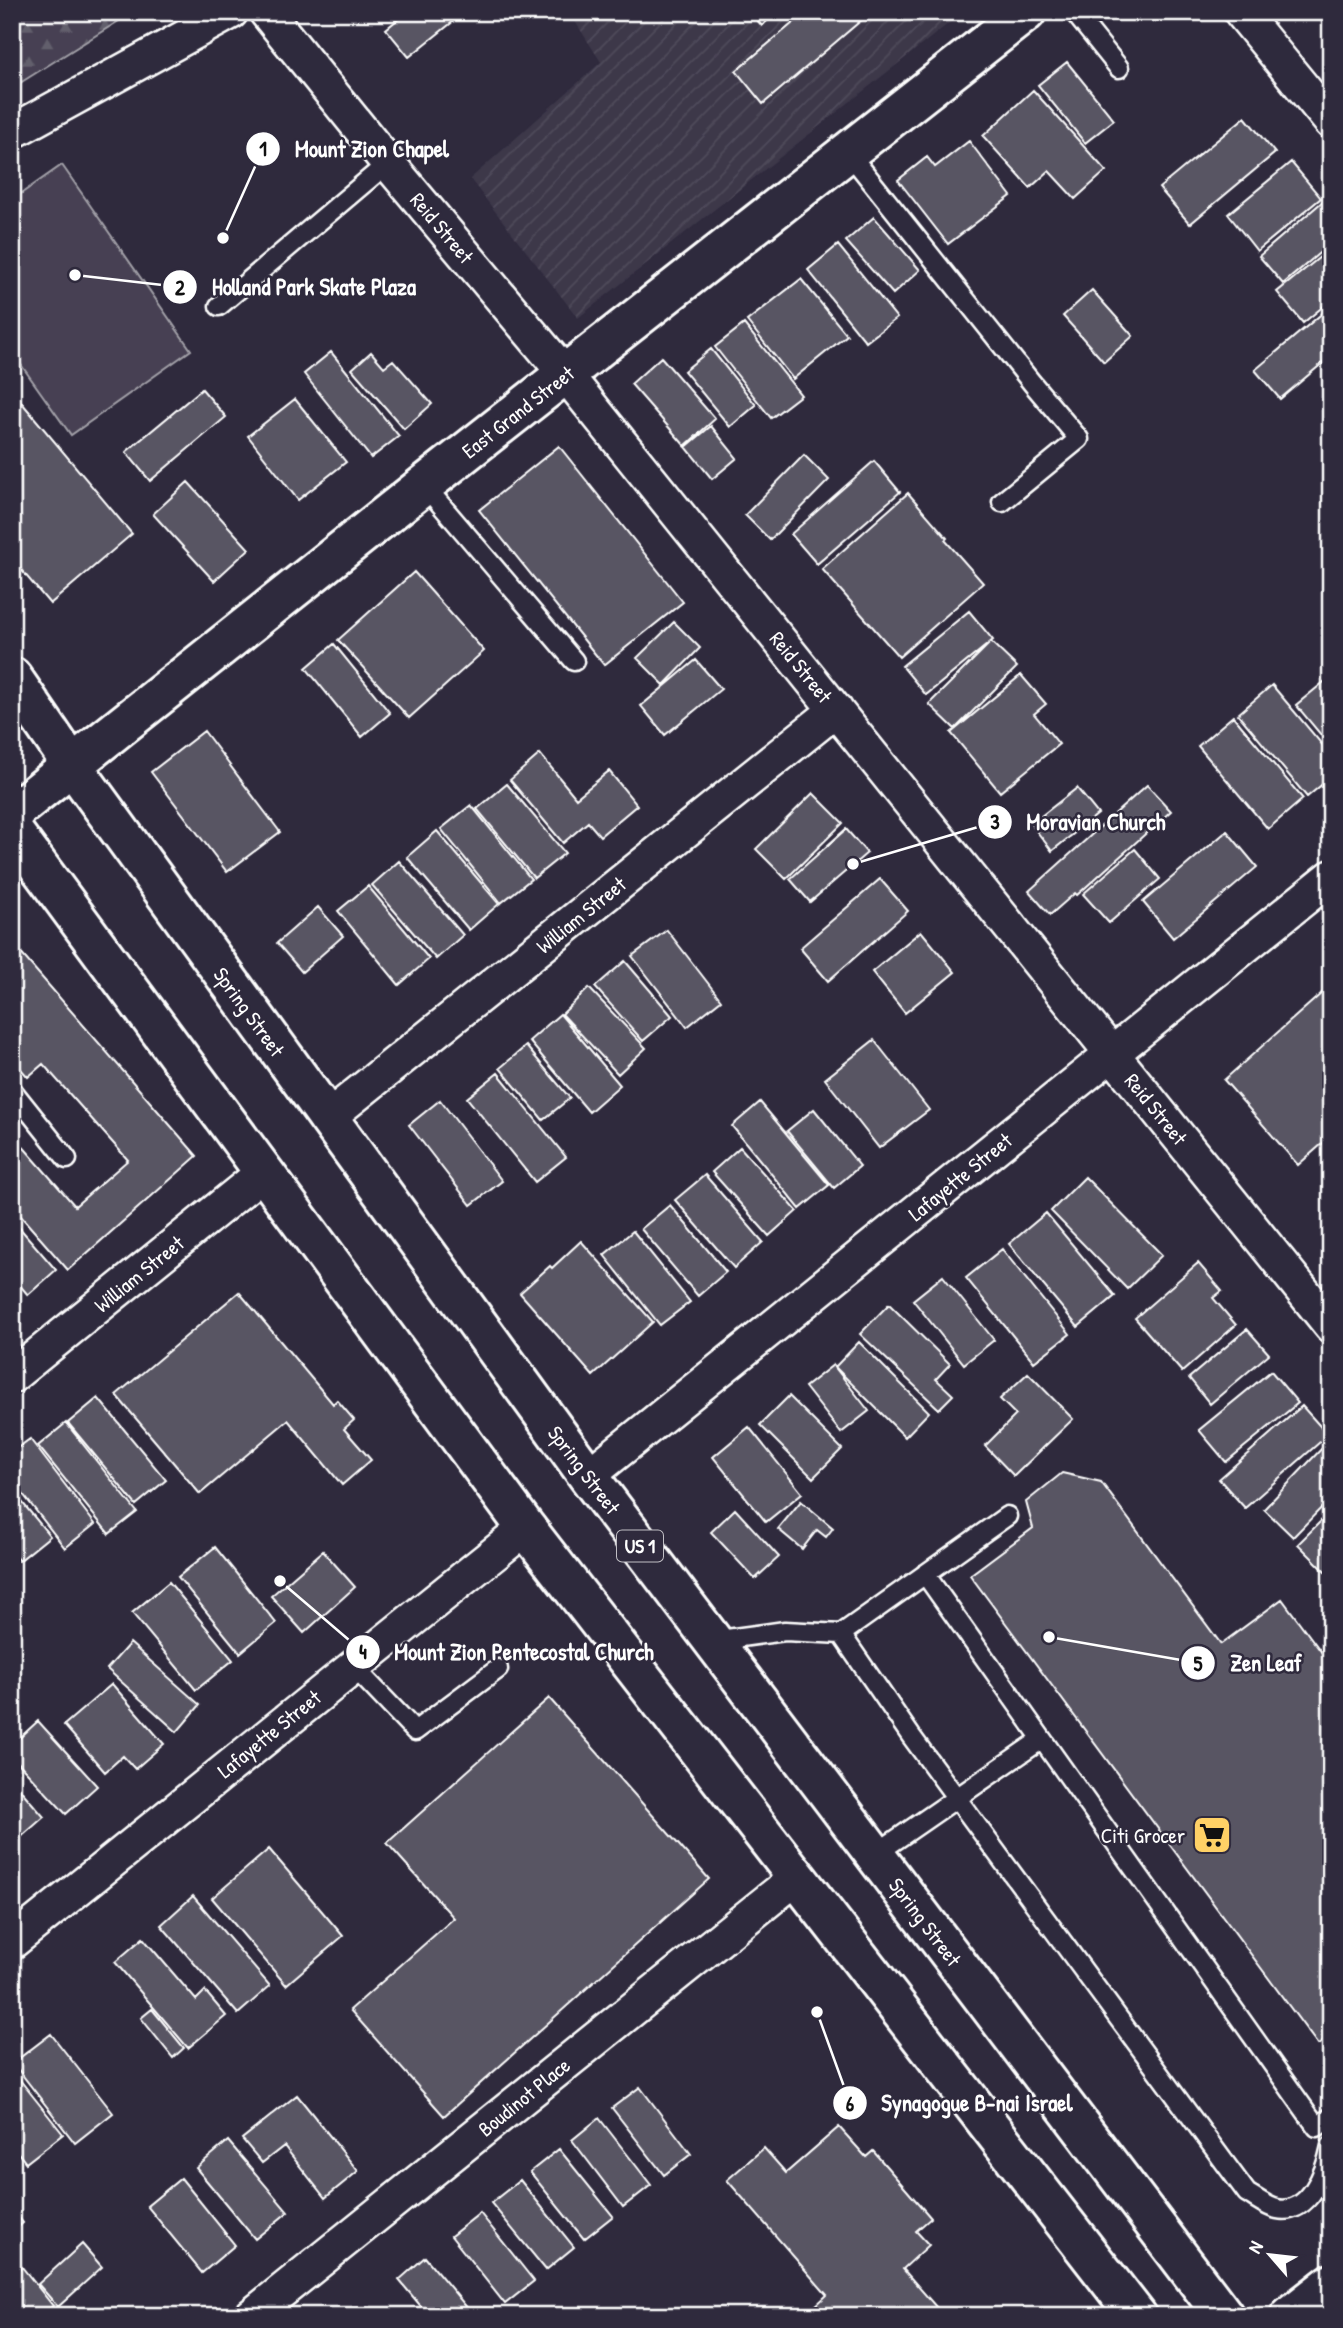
<svg xmlns="http://www.w3.org/2000/svg" width="1343" height="2328" font-family="'Patrick Hand',sans-serif">
<style>
.industrial{fill:url(#industrial-furrows)}
.forest{fill:url(#forest-firs);stroke:#a2a0a8;stroke-width:2}
.pitch{fill:#464152;stroke:#a2a0a8;stroke-width:2}
.building{fill:#595564;stroke:#fff;stroke-width:2}
.lines{fill:none;stroke-linecap:round;stroke-linejoin:round}
.lane-casing{stroke:#fff;stroke-width:23}
.street-casing{stroke:#fff;stroke-width:38}
.secondary-casing{stroke:#fff;stroke-width:44}
.highway-casing{stroke:#fff;stroke-width:44}
.lane{stroke:#2f2a3d;stroke-width:18}
.street{stroke:#2f2a3d;stroke-width:33}
.secondary{stroke:#2f2a3d;stroke-width:38}
.highway{stroke:#2f2a3d;stroke-width:38}
.labels{text-anchor:middle;dominant-baseline:central;stroke-width:5;stroke-linejoin:round;paint-order:stroke}
.shield{fill:#2f2a3d;stroke:#c1bfc5;stroke-width:2}
.shield-label{font-size:19px;font-weight:bold;fill:#fff}
.street-label{font-size:21px;fill:#fff;stroke:#2f2a3d}
.poi-label{font-size:21px;fill:#fff;stroke:#2f2a3d;text-anchor:end}
.leader{fill:none;stroke:#fff;stroke-width:2.5}
.callout-dot{fill:#fff;stroke:#2f2a3d;stroke-width:2.5}
.mark-label{font-size:21px;text-anchor:middle;font-weight:bold;fill:#111}
.callout-label{font-size:23px;text-anchor:middle;font-weight:bold;fill:#fff;stroke:#2f2a3d;stroke-width:5;stroke-linejoin:round;paint-order:stroke}
</style>
<defs>
<pattern id="industrial-furrows" width="10" height="10" patternUnits="userSpaceOnUse" patternTransform="scale(1.75)"><rect width="10" height="10" fill="#3c3749"/><path d="M-1 1l2-2M0 10L10 0M9 11l2-2" fill="none" stroke="#504b5b"/></pattern>
<pattern id="forest-firs" width="22" height="20" patternUnits="userSpaceOnUse" patternTransform="scale(1.75)"><rect width="22" height="20" fill="#464152"/><path d="M5 1l3.5 6h-7zM16 11l3.5 6h-7z" fill="#625e6c"/></pattern>
</defs>
<rect width="100%" height="100%" fill="#2f2a3d"/>
<filter id="ink" filterUnits="userSpaceOnUse"><feTurbulence type="fractalNoise" baseFrequency=".0143" numOctaves="2"/><feDisplacementMap in="SourceGraphic" scale="14" xChannelSelector="R" yChannelSelector="G"/><feConvolveMatrix kernelMatrix="1 2 1 2 8 2 1 2 1" color-interpolation-filters="sRGB"/></filter>
<g filter="url(#ink)">
<path class="industrial" d="M 569,12 L 963,12 L 578,318 L 470,179 L 601,62 Z"/>
<path class="forest" d="M 12,12 L 133,12 L 12,88 Z"/>
<path class="pitch" d="M 62,165 L 191,350 L 71,435 L 12,352 L 12,200 Z"/>
<path class="building" d="M 407,12 L 465,12 L 409,57 L 386,29 Z
M 750,12 L 776,12 L 762,26 Z
M 806,12 L 871,12 L 763,104 L 736,71 Z
M 1067,62 L 1114,120 L 1085,143 L 1038,85 Z
M 1033,90 L 1106,171 L 1075,199 L 1049,171 L 1030,188 L 983,136 Z
M 1245,117 L 1275,153 L 1190,224 L 1159,188 Z
M 969,141 L 1011,196 L 948,244 L 898,180 L 927,157 L 935,167 Z
M 1291,162 L 1321,198 L 1257,251 L 1228,214 Z
M 1322,202 L 1331,212 L 1331,243 L 1283,284 L 1259,256 Z
M 874,217 L 920,270 L 893,294 L 846,241 Z
M 838,245 L 897,318 L 866,342 L 808,270 Z
M 1331,248 L 1331,300 L 1303,323 L 1277,292 Z
M 801,279 L 847,335 L 793,379 L 747,321 Z
M 1092,290 L 1133,336 L 1104,362 L 1063,316 Z
M 1331,306 L 1331,356 L 1280,399 L 1255,370 Z
M 744,324 L 801,395 L 771,418 L 715,347 Z
M 711,349 L 756,405 L 730,427 L 684,371 Z
M 331,352 L 399,436 L 371,458 L 304,374 Z
M 371,352 L 384,367 L 393,360 L 432,404 L 404,429 L 352,369 Z
M 661,357 L 715,419 L 685,446 L 631,384 Z
M 202,389 L 226,417 L 150,481 L 126,452 Z
M 12,391 L 132,534 L 50,604 L 12,559 Z
M 295,399 L 346,462 L 298,500 L 248,436 Z
M 711,426 L 737,458 L 712,479 L 686,447 Z
M 559,446 L 683,602 L 604,665 L 479,510 Z
M 804,455 L 829,480 L 770,540 L 745,515 Z
M 874,461 L 900,492 L 817,564 L 791,534 Z
M 188,482 L 249,549 L 214,581 L 153,514 Z
M 908,493 L 947,538 L 945,540 L 983,583 L 899,657 L 822,569 Z
M 414,572 L 484,651 L 409,718 L 338,640 Z
M 969,611 L 993,640 L 926,695 L 902,666 Z
M 674,622 L 700,648 L 664,685 L 637,658 Z
M 991,642 L 1017,667 L 955,729 L 929,704 Z
M 334,644 L 390,713 L 362,737 L 306,668 Z
M 696,660 L 721,689 L 665,735 L 641,706 Z
M 1021,675 L 1046,704 L 1034,714 L 1059,744 L 1000,792 L 951,733 Z
M 1330,677 L 1331,679 L 1331,747 L 1296,705 Z
M 1272,685 L 1331,755 L 1331,777 L 1307,797 L 1238,714 Z
M 1233,716 L 1303,799 L 1268,829 L 1198,746 Z
M 204,731 L 280,832 L 227,872 L 151,772 Z
M 540,754 L 576,798 L 609,771 L 637,805 L 600,836 L 588,822 L 563,843 L 510,780 Z
M 507,784 L 565,853 L 534,878 L 477,809 Z
M 1147,785 L 1171,811 L 1077,895 L 1075,893 L 1050,915 L 1029,891 Z
M 1077,788 L 1098,814 L 1052,851 L 1031,824 Z
M 813,793 L 843,823 L 786,879 L 756,849 Z
M 471,805 L 531,879 L 501,903 L 441,829 Z
M 846,829 L 867,853 L 810,902 L 790,879 Z
M 437,831 L 499,904 L 469,930 L 407,857 Z
M 1227,831 L 1257,867 L 1173,938 L 1143,902 Z
M 1135,849 L 1160,879 L 1109,923 L 1083,894 Z
M 399,861 L 463,935 L 436,959 L 372,885 Z
M 880,879 L 908,911 L 828,981 L 800,948 Z
M 368,886 L 429,959 L 399,985 L 338,911 Z
M 318,907 L 343,936 L 302,972 L 277,943 Z
M 667,930 L 721,1000 L 687,1027 L 632,956 Z
M 921,931 L 955,972 L 905,1013 L 872,972 Z
M 12,943 L 197,1156 L 68,1270 L 12,1206 L 12,1134 L 75,1206 L 128,1160 L 43,1064 L 28,1077 L 12,1059 Z
M 625,961 L 672,1016 L 643,1041 L 595,987 Z
M 1331,985 L 1331,1136 L 1298,1165 L 1224,1080 Z
M 589,988 L 646,1048 L 618,1074 L 562,1014 Z
M 560,1014 L 620,1085 L 589,1112 L 529,1041 Z
M 874,1040 L 929,1110 L 879,1148 L 825,1079 Z
M 526,1046 L 570,1098 L 543,1120 L 500,1068 Z
M 498,1073 L 566,1157 L 535,1182 L 467,1098 Z
M 440,1100 L 502,1181 L 471,1205 L 409,1125 Z
M 760,1102 L 829,1185 L 800,1209 L 732,1126 Z
M 814,1109 L 860,1166 L 834,1188 L 787,1131 Z
M 740,1147 L 797,1211 L 769,1236 L 712,1172 Z
M 705,1175 L 763,1242 L 734,1268 L 675,1200 Z
M 1085,1177 L 1162,1255 L 1127,1289 L 1051,1211 Z
M 670,1205 L 726,1272 L 698,1296 L 641,1229 Z
M 1046,1213 L 1115,1296 L 1078,1327 L 1009,1244 Z
M 12,1219 L 56,1270 L 28,1295 L 12,1276 Z
M 633,1231 L 690,1302 L 660,1325 L 604,1255 Z
M 581,1241 L 653,1322 L 593,1376 L 520,1293 L 550,1266 L 552,1268 Z
M 1002,1249 L 1070,1334 L 1034,1362 L 966,1278 Z
M 1198,1263 L 1222,1291 L 1213,1298 L 1236,1325 L 1182,1372 L 1135,1318 Z
M 943,1276 L 994,1340 L 964,1364 L 913,1300 Z
M 239,1292 L 333,1404 L 337,1400 L 354,1420 L 344,1429 L 371,1460 L 342,1485 L 288,1420 L 200,1494 L 116,1395 Z
M 889,1304 L 950,1364 L 936,1379 L 953,1395 L 939,1409 L 860,1334 Z
M 1247,1329 L 1269,1354 L 1210,1404 L 1189,1378 Z
M 859,1342 L 929,1412 L 905,1437 L 835,1367 Z
M 833,1365 L 869,1411 L 841,1433 L 805,1387 Z
M 1271,1371 L 1298,1403 L 1226,1462 L 1199,1430 Z
M 1028,1373 L 1073,1419 L 1014,1476 L 985,1446 L 1016,1415 L 1000,1399 Z
M 789,1396 L 842,1449 L 813,1478 L 760,1425 Z
M 98,1398 L 166,1480 L 136,1505 L 68,1423 Z
M 1302,1406 L 1328,1435 L 1245,1508 L 1219,1479 Z
M 66,1423 L 137,1512 L 109,1534 L 38,1446 Z
M 749,1427 L 802,1493 L 766,1522 L 713,1457 Z
M 30,1439 L 95,1524 L 65,1548 L 12,1480 L 12,1452 Z
M 1327,1443 L 1331,1447 L 1331,1498 L 1293,1537 L 1264,1509 Z
M 1062,1473 L 1101,1482 L 1221,1644 L 1282,1599 L 1331,1665 L 1331,2036 L 1318,2045 L 970,1575 L 1033,1528 L 1026,1502 Z
M 12,1490 L 50,1536 L 19,1561 L 12,1553 Z
M 801,1501 L 833,1528 L 826,1537 L 817,1530 L 802,1549 L 778,1529 Z
M 735,1509 L 779,1557 L 755,1579 L 711,1532 Z
M 1331,1511 L 1331,1567 L 1326,1572 L 1298,1544 Z
M 215,1547 L 276,1623 L 240,1653 L 178,1577 Z
M 323,1551 L 355,1587 L 304,1633 L 271,1596 Z
M 169,1582 L 233,1660 L 196,1690 L 132,1613 Z
M 130,1643 L 200,1705 L 177,1732 L 107,1669 Z
M 112,1684 L 164,1744 L 135,1769 L 123,1756 L 105,1772 L 64,1725 Z
M 549,1698 L 709,1879 L 444,2116 L 350,2010 L 454,1918 L 387,1843 Z
M 38,1721 L 97,1786 L 66,1814 L 12,1756 L 12,1745 Z
M 12,1780 L 44,1817 L 12,1845 Z
M 269,1849 L 343,1936 L 286,1985 L 212,1898 Z
M 193,1896 L 270,1986 L 238,2014 L 161,1925 Z
M 143,1938 L 196,2000 L 205,1991 L 226,2016 L 188,2048 L 115,1962 Z
M 152,2009 L 184,2048 L 173,2058 L 141,2018 Z
M 51,2034 L 113,2113 L 75,2143 L 13,2063 Z
M 12,2070 L 63,2134 L 26,2163 L 12,2145 Z
M 640,2087 L 691,2154 L 664,2175 L 612,2108 Z
M 297,2095 L 358,2171 L 325,2198 L 284,2146 L 262,2163 L 242,2139 Z
M 599,2118 L 651,2185 L 623,2207 L 572,2140 Z
M 839,2127 L 866,2157 L 873,2151 L 931,2218 L 916,2231 L 929,2245 L 903,2269 L 944,2316 L 820,2316 L 813,2308 L 827,2295 L 727,2180 L 764,2148 L 786,2173 Z
M 228,2141 L 288,2212 L 255,2239 L 196,2168 Z
M 559,2149 L 613,2216 L 584,2239 L 530,2172 Z
M 181,2178 L 235,2245 L 202,2273 L 147,2206 Z
M 520,2180 L 574,2247 L 546,2270 L 491,2203 Z
M 12,2209 L 23,2223 L 12,2233 Z
M 480,2213 L 534,2281 L 505,2304 L 451,2236 Z
M 82,2244 L 102,2267 L 58,2307 L 38,2284 Z
M 425,2257 L 474,2316 L 429,2316 L 399,2280 Z
M 22,2267 L 53,2306 L 40,2316 L 12,2316 L 12,2275 Z"/>
<g class="lines">
<g class="lane-casing">
<path id="lane" d="M 1074,12 L 1119,68
M 848,152 L 1032,383 L 1079,439 L 1002,502
M 219,306 L 388,163
M 424,485 L 574,661
M 12,1090 L 67,1159
M 1007,1516 L 841,1634 L 911,1736 L 1247,2193 C 1256,2198 1267,2207 1277,2209 C 1309,2216 1326,2171 1331,2146
M 925,1574 L 1317,2127 L 1331,2117
M 712,1641 L 785,1631 L 841,1634
M 353,1666 L 415,1731 L 498,1669
M 874,1855 L 1042,1739"/>
</g>
<g class="street-casing">
<path id="street" d="M 266,12 L 388,163 L 566,375 L 1331,1326
M 1241,12 L 1331,122
M 12,132 L 231,12
M 326,1119 L 836,710
M 12,1376 L 265,1171
M 588,1476 L 1331,877
M 12,1942 L 526,1528
M 251,2316 L 796,1878"/>
</g>
<g class="secondary-casing">
<path id="secondary" d="M 12,813 L 424,485 L 1026,12
M 1290,2316 L 1331,2284"/>
</g>
<g class="highway-casing">
<path id="highway" d="M 12,677 L 72,765 L 588,1476 L 1224,2316
M 12,830 L 526,1528 L 1137,2316"/>
</g>
<use href="#lane" class="lane"/>
<use href="#street" class="street"/>
<use href="#secondary" class="secondary"/>
<use href="#highway" class="highway"/>
</g>
</g>
<defs>
<g id="supermarket-square" transform="scale(2.0125)"><rect x="-9" y="-9" width="18" height="18" rx="4" fill="#ffd166" stroke="#2f2a3d"/><path d="M-6-5.5h2.5l.6 2H6L4.5 2H-2.5L-4.4-4H-6ZM-1.5 3.2a1.3 1.3 0 1 0 .1 0ZM3 3.2a1.3 1.3 0 1 0 .1 0Z" fill="#111"/></g>
</defs>
<g fill-rule="evenodd">
<use href="#supermarket-square" x="1212" y="1835"/>
</g>
<g class="labels">
<rect class="shield" x="617" y="1530.5" width="46" height="31" rx="5"/>
<g class="shield-label">
<text x="640" y="1546">US 1</text>
</g>
<g class="street-label">
<text transform="translate(442 228) rotate(50)">Reid Street</text>
<text transform="translate(518 412) rotate(-38)">East Grand Street</text>
<text transform="translate(801 667) rotate(51)">Reid Street</text>
<text transform="translate(581 915) rotate(-39)">William Street</text>
<text transform="translate(249 1012) rotate(54)">Spring Street</text>
<text transform="translate(1156 1109) rotate(51)">Reid Street</text>
<text transform="translate(960 1177) rotate(-39)">Lafayette Street</text>
<text transform="translate(139 1274) rotate(-39)">William Street</text>
<text transform="translate(584 1470) rotate(53)">Spring Street</text>
<text transform="translate(269 1734) rotate(-39)">Lafayette Street</text>
<text transform="translate(925 1922) rotate(53)">Spring Street</text>
<text transform="translate(524 2097) rotate(-39)">Boudinot Place</text>
</g>
<g class="poi-label">
<text x="1185" y="1835">Citi Grocer</text>
</g>
</g>
<path class="leader" d="M223 238L263 149M75 275L180 287M853 864L995 822M280 1581L363 1652M1049 1637L1198 1663M817 2012L850 2103"/>
<g class="callout-dot">
<circle cx="223" cy="238" r="7"/>
<circle cx="75" cy="275" r="7"/>
<circle cx="853" cy="864" r="7"/>
<circle cx="280" cy="1581" r="7"/>
<circle cx="1049" cy="1637" r="7"/>
<circle cx="817" cy="2012" r="7"/>
<circle cx="263" cy="149" r="18"/>
<circle cx="180" cy="287" r="18"/>
<circle cx="995" cy="822" r="18"/>
<circle cx="363" cy="1652" r="18"/>
<circle cx="1198" cy="1663" r="18"/>
<circle cx="850" cy="2103" r="18"/>
</g>
<g class="mark-label">
<text x="263" y="156">1</text>
<text x="180" y="295">2</text>
<text x="995" y="829">3</text>
<text x="363" y="1659">4</text>
<text x="1198" y="1671">5</text>
<text x="850" y="2111">6</text>
</g>
<g class="callout-label">
<text x="372" y="157">Mount Zion Chapel</text>
<text x="314" y="295">Holland Park Skate Plaza</text>
<text x="1096" y="830">Moravian Church</text>
<text x="524" y="1660">Mount Zion Pentecostal Church</text>
<text x="1266" y="1671">Zen Leaf</text>
<text x="977" y="2111">Synagogue B-nai Israel</text>
</g>
<rect width="1343" height="2328" fill="none" stroke="#2f2a3d" stroke-width="42"/>
<rect x="21" y="21" width="1301" height="2286" fill="none" stroke="#fff" stroke-width="2.5" filter="url(#ink)"/>
<g transform="translate(1270 2255) rotate(298)" stroke="#2f2a3d" stroke-width="5" paint-order="stroke">
<path d="M0-5L12 26L0 18L-12 26Z" fill="#ffffff"/>
<text y="-10" font-size="19" font-weight="bold" text-anchor="middle" fill="#ffffff">N</text>
</g>
</svg>
